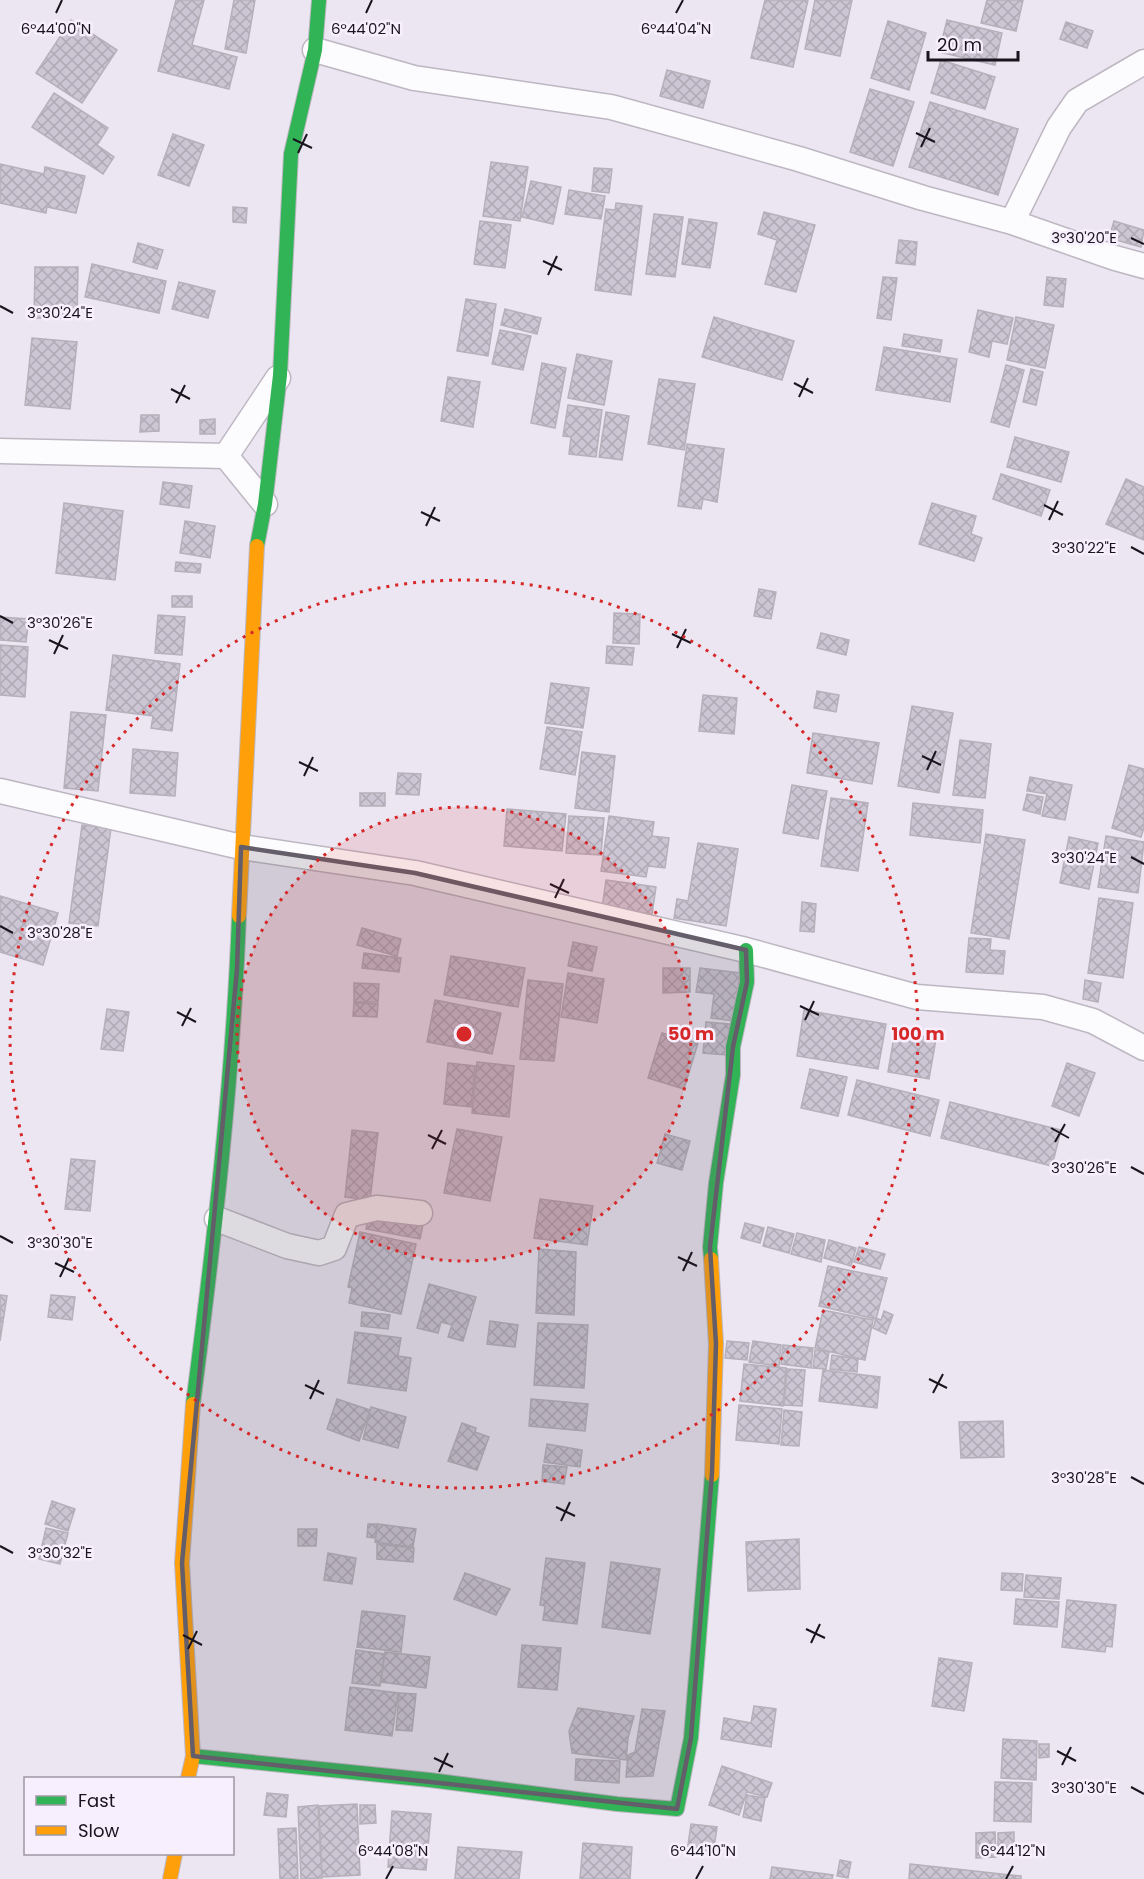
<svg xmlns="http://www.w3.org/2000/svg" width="1144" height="1879" font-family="Poppins,sans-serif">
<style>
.building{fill:url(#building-cross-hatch);stroke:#b5b0ba;stroke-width:1.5}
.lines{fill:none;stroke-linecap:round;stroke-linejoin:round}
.street-casing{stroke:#bdb7c2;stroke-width:27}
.fast-casing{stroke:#bdb7c2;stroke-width:16}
.slow-casing{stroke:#bdb7c2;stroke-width:16}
.street{stroke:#fcfbfd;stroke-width:24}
.fast{stroke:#30b455;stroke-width:14}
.slow{stroke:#ff9f0a;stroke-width:14}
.marked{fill:#635e69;fill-opacity:0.2;stroke:#635e69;stroke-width:4.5;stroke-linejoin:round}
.ticks{fill:none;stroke:#19151e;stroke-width:2}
.ring{fill:none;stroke:#d62828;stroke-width:3;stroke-dasharray:3 6}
.ticks-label{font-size:15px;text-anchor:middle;fill:#19151e;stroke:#f7effe;stroke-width:5;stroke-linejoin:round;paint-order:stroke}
.centre{fill:#d62828;stroke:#f7effe;stroke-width:3}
.ring-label{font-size:18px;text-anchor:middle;font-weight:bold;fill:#d62828;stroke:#f7effe;stroke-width:5;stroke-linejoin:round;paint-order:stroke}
</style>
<defs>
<pattern id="building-cross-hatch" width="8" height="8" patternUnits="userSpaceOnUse" patternTransform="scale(1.5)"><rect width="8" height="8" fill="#ccc5d3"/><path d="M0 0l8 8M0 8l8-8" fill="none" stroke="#afa8b5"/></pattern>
</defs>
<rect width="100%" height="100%" fill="#ece6f3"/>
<path class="building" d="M 176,0 L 204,0 L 192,45 L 237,57 L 229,89 L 158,71 Z
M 234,0 L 255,0 L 246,53 L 225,49 Z
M 765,0 L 808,0 L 793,67 L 751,58 Z
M 815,0 L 852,0 L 840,56 L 805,49 Z
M 987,0 L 1023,0 L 1016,31 L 981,23 Z
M 71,20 L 117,50 L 82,103 L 36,73 Z
M 947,20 L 1002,33 L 995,65 L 939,52 Z
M 888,21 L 926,33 L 909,90 L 871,78 Z
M 1066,22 L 1093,31 L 1087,48 L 1060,39 Z
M 941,60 L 995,77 L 985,109 L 931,93 Z
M 667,70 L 710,81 L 703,108 L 660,96 Z
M 870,89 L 914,102 L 893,166 L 850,152 Z
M 54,93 L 108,128 L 97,145 L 114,157 L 103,174 L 32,127 Z
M 930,102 L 1018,129 L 998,195 L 909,167 Z
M 173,134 L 204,145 L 189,186 L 158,175 Z
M 491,162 L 528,167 L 520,221 L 483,216 Z
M 0,164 L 44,174 L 45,167 L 85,176 L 76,213 L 47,207 L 46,213 L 0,203 Z
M 594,168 L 612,169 L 609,193 L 592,191 Z
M 531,181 L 561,187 L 553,224 L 522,217 Z
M 569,190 L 605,196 L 601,219 L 565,214 Z
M 616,203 L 642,206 L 631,295 L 595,290 L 606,209 L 615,210 Z
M 233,207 L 247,208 L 246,223 L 233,222 Z
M 764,212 L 815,225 L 796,292 L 765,284 L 777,240 L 758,234 Z
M 654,214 L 683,217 L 675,277 L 646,274 Z
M 689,219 L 717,223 L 710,268 L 682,264 Z
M 480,221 L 511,225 L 505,268 L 474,264 Z
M 1114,221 L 1144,230 L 1141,247 L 1109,238 Z
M 899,240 L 917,242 L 915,265 L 896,263 Z
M 138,243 L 163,250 L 157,269 L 133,262 Z
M 92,264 L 166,281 L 159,313 L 85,297 Z
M 35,267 L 78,267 L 77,318 L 34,318 Z
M 883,277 L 897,278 L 891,320 L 877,318 Z
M 1047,277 L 1066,279 L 1063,307 L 1044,305 Z
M 179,282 L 215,291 L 208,318 L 172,309 Z
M 466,299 L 496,304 L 488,356 L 457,351 Z
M 505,309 L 541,318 L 537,334 L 501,325 Z
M 978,310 L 1013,318 L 1007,344 L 992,341 L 989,357 L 969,352 Z
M 714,317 L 794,341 L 782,380 L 702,357 Z
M 1016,317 L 1054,325 L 1045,368 L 1007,360 Z
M 500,330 L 531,336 L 523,370 L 492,364 Z
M 904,334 L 942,340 L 940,352 L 902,346 Z
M 32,338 L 77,342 L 70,409 L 25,405 Z
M 884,347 L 957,359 L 950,402 L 876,390 Z
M 577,354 L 612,361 L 604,405 L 568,398 Z
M 542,363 L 566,368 L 555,428 L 531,423 Z
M 1006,365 L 1024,370 L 1009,427 L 991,422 Z
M 1031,369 L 1043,372 L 1036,405 L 1023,402 Z
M 448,377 L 480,382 L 473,427 L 441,421 Z
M 659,379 L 695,384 L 684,450 L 648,444 Z
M 568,405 L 602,410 L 596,457 L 569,454 L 571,437 L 563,436 Z
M 606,412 L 629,416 L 622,460 L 599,457 Z
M 141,415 L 159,415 L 159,431 L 140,432 Z
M 215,419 L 215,434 L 200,434 L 200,420 Z
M 1015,437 L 1069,452 L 1061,482 L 1007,467 Z
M 687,444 L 724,449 L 717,502 L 703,499 L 701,509 L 678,506 Z
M 1001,474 L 1050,490 L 1041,516 L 993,499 Z
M 1126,479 L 1144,487 L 1144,540 L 1106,524 Z
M 163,482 L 192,486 L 189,508 L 160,504 Z
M 64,503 L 123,511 L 115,580 L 56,573 Z
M 932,503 L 976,516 L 971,534 L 982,538 L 974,561 L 919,544 Z
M 185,521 L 215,526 L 210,558 L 180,553 Z
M 176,562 L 201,564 L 200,573 L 175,571 Z
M 759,589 L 776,592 L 771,619 L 754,616 Z
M 172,596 L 192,596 L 192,607 L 172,607 Z
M 614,613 L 640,614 L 639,644 L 613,643 Z
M 158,615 L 185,617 L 182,655 L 155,653 Z
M 0,617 L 29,619 L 26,642 L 0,640 Z
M 821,633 L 849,640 L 846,655 L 817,648 Z
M 0,645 L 28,647 L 25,697 L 0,695 Z
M 607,646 L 634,648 L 632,665 L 606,663 Z
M 113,655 L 180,664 L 172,731 L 151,728 L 153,716 L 106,710 Z
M 551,683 L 589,688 L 583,728 L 545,723 Z
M 817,691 L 839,695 L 836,712 L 814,708 Z
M 703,695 L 737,698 L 734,734 L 699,731 Z
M 912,706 L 953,713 L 939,793 L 898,786 Z
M 71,712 L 106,715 L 98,791 L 64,788 Z
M 547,727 L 582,732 L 575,775 L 540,769 Z
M 813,733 L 879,743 L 872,784 L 807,773 Z
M 960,740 L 991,744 L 985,798 L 953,795 Z
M 133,749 L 178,753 L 175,796 L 130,793 Z
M 582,752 L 615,756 L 609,812 L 575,808 Z
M 1129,765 L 1144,769 L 1144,828 L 1141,837 L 1112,828 Z
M 398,773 L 421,774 L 419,795 L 396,794 Z
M 1030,777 L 1072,785 L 1065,820 L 1042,816 L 1047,794 L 1027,791 Z
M 792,785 L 827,791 L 818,839 L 783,833 Z
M 360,793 L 385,793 L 385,806 L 360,806 Z
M 1027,794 L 1043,797 L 1040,814 L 1023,810 Z
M 831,798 L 868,803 L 858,871 L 821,866 Z
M 913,803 L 983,810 L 980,843 L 910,835 Z
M 507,809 L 566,814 L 562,851 L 504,846 Z
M 569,816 L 604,818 L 601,855 L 566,853 Z
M 609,816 L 654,822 L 652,836 L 669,838 L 665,868 L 648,866 L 646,877 L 601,871 Z
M 82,825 L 111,828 L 98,926 L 69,923 Z
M 986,834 L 1025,840 L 1009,939 L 971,933 Z
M 1106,836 L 1144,842 L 1138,893 L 1098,887 Z
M 1069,837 L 1098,843 L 1089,889 L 1060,883 Z
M 698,843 L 738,849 L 726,926 L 674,918 L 677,899 L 688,901 Z
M 606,880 L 656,887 L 652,914 L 602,908 Z
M 0,896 L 58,913 L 43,965 L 0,952 Z
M 1099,898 L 1133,903 L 1123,978 L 1088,973 Z
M 802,902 L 816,904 L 814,932 L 800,931 Z
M 362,928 L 401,939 L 397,956 L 357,945 Z
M 969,938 L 991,939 L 990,950 L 1005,951 L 1003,974 L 966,972 Z
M 573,942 L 597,947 L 592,971 L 568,966 Z
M 364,953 L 401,958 L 399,972 L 362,968 Z
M 451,956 L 525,968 L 518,1007 L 444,995 Z
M 663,968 L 690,968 L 690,992 L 663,993 Z
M 700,968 L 740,973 L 734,1021 L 711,1018 L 714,994 L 696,992 Z
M 568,973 L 604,979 L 597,1023 L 561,1017 Z
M 528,980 L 563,984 L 554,1061 L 520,1059 Z
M 1085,980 L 1101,983 L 1098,1002 L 1083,999 Z
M 354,983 L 379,984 L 378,1002 L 354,1002 Z
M 435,1000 L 501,1013 L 492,1054 L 427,1042 Z
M 354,1003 L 378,1004 L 377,1017 L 353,1016 Z
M 107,1009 L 129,1012 L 123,1051 L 101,1049 Z
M 804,1010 L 886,1024 L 878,1069 L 797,1056 Z
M 706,1022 L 730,1024 L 727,1055 L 703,1053 Z
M 895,1031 L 936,1039 L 929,1079 L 888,1072 Z
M 662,1033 L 698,1043 L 684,1089 L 648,1078 Z
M 477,1062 L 514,1066 L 509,1117 L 472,1113 Z
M 448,1063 L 475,1066 L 471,1107 L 444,1104 Z
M 1067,1063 L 1095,1073 L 1079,1116 L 1052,1106 Z
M 810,1069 L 847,1077 L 838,1116 L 801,1108 Z
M 857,1080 L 939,1100 L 930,1136 L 848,1115 Z
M 950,1102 L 1061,1130 L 1052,1166 L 941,1138 Z
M 457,1129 L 502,1137 L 490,1201 L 444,1193 Z
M 352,1130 L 378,1133 L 370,1200 L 345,1197 Z
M 665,1134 L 690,1141 L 682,1170 L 657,1163 Z
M 71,1159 L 95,1161 L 90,1211 L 65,1209 Z
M 540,1199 L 593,1206 L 587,1245 L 534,1238 Z
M 369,1214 L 423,1224 L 420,1239 L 366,1229 Z
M 745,1223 L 764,1228 L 760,1243 L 741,1238 Z
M 768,1227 L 794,1234 L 789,1253 L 763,1246 Z
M 360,1232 L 416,1244 L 401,1314 L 349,1303 L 352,1288 L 348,1287 Z
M 797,1233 L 825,1240 L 821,1262 L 791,1254 Z
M 829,1240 L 856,1248 L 851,1266 L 824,1258 Z
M 859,1247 L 885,1254 L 880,1269 L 854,1262 Z
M 539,1249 L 576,1252 L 574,1315 L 536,1313 Z
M 828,1266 L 887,1278 L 876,1319 L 819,1306 Z
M 429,1284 L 476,1297 L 463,1341 L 448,1337 L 452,1325 L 441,1322 L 438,1333 L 417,1328 Z
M 0,1295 L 7,1296 L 0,1341 Z
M 51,1295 L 75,1297 L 72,1320 L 48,1317 Z
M 823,1310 L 873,1320 L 865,1360 L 815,1348 Z
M 884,1311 L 893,1315 L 886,1334 L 873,1328 L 876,1318 L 881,1320 Z
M 362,1312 L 390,1315 L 388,1329 L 361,1326 Z
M 490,1321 L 518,1325 L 515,1347 L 487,1344 Z
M 538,1323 L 588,1325 L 584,1388 L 534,1385 Z
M 355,1332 L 401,1338 L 398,1356 L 411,1358 L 406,1391 L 348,1383 Z
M 727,1341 L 749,1343 L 747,1360 L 725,1358 Z
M 753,1341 L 781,1345 L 779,1366 L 749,1362 Z
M 783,1345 L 813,1348 L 811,1368 L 781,1364 Z
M 815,1350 L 829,1352 L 826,1369 L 813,1368 Z
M 832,1355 L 858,1359 L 857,1372 L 830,1369 Z
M 744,1364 L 786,1368 L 783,1406 L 740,1401 Z
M 787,1369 L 805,1370 L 802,1406 L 784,1405 Z
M 823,1370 L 880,1377 L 877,1408 L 819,1401 Z
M 337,1399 L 370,1410 L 359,1441 L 327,1429 Z
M 531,1399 L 588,1404 L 585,1431 L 529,1426 Z
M 739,1405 L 782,1409 L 779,1444 L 736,1440 Z
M 371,1407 L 406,1417 L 398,1448 L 363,1439 Z
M 784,1410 L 802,1412 L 799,1446 L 781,1445 Z
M 1003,1421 L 1004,1457 L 961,1458 L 959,1422 Z
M 462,1423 L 476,1428 L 475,1432 L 489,1437 L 477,1470 L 448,1461 Z
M 547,1444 L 582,1450 L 580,1467 L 544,1462 Z
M 543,1465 L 567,1467 L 564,1484 L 542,1481 Z
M 52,1501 L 75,1509 L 68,1531 L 45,1524 Z
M 368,1524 L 377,1524 L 375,1538 L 367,1537 Z
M 378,1524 L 416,1529 L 413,1547 L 375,1542 Z
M 46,1528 L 68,1533 L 60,1564 L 39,1559 Z
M 298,1529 L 317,1529 L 316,1546 L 298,1546 Z
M 799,1539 L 800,1589 L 748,1591 L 746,1542 Z
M 377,1544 L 414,1548 L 413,1562 L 377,1559 Z
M 328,1553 L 356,1558 L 352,1584 L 324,1580 Z
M 546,1558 L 585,1563 L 577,1624 L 543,1620 L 545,1606 L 540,1605 Z
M 611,1562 L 660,1569 L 650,1634 L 602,1627 Z
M 465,1573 L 510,1589 L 496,1615 L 454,1599 Z
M 1002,1573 L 1023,1574 L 1022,1591 L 1001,1590 Z
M 1026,1575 L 1061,1578 L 1059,1599 L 1024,1597 Z
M 1016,1599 L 1059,1602 L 1057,1627 L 1014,1624 Z
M 1067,1600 L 1116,1605 L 1112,1647 L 1106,1646 L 1105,1652 L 1062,1647 Z
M 362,1611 L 405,1616 L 401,1652 L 357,1647 Z
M 522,1645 L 561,1648 L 557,1690 L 518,1687 Z
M 356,1650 L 384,1654 L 380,1686 L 352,1683 Z
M 385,1652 L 430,1657 L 426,1688 L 381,1682 Z
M 939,1658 L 972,1663 L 964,1711 L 932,1706 Z
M 350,1687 L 398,1693 L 392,1736 L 345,1730 Z
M 399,1693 L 416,1694 L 412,1731 L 396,1730 Z
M 754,1706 L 776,1709 L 771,1747 L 721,1739 L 724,1718 L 751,1723 Z
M 578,1708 L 634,1716 L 628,1738 L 626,1760 L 572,1753 L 569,1731 Z
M 642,1709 L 665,1711 L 653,1776 L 626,1777 L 628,1755 L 635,1752 Z
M 1003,1739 L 1037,1741 L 1036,1780 L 1001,1778 Z
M 1039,1744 L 1049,1744 L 1049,1757 L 1039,1758 Z
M 576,1759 L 620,1761 L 619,1783 L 575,1780 Z
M 722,1766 L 772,1783 L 767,1797 L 747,1792 L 739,1815 L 709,1805 Z
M 995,1782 L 1032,1783 L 1031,1822 L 994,1821 Z
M 267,1793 L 288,1795 L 286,1817 L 264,1815 Z
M 747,1795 L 765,1798 L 761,1821 L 743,1817 Z
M 357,1804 L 360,1875 L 322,1877 L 319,1806 Z
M 318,1805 L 322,1878 L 301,1879 L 298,1807 Z
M 360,1805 L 375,1805 L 376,1823 L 360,1824 Z
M 392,1811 L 431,1814 L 426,1870 L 388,1867 Z
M 691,1824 L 717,1827 L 713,1855 L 687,1852 Z
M 296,1828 L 298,1879 L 280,1879 L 278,1829 Z
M 995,1832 L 996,1857 L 976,1858 L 976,1833 Z
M 1014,1832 L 1014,1853 L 998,1853 L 998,1833 Z
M 583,1843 L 632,1847 L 630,1879 L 580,1879 Z
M 458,1847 L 522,1852 L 519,1879 L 455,1879 Z
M 840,1860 L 851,1862 L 848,1878 L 837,1876 Z
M 910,1864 L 1021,1876 L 1021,1879 L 909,1879 Z
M 772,1867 L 833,1875 L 832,1879 L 770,1879 Z"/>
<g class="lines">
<g class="street-casing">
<path id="street" d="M 315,50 L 414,78 L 611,107 L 799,159 L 923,198 L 1012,222 L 1115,258 L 1144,266
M 1012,222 L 1059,127 L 1077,101 L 1144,62
M 0,451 L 226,456 L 265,504
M 226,456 L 278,378
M 0,791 L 241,847 L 415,873 L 746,950 L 917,997 L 1043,1007 L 1093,1021 L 1144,1048
M 217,1219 L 287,1246 L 319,1253 L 334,1248 L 347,1215 L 377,1208 L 420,1213"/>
</g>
<g class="fast-casing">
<path id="fast" d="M 257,546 L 265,504 L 280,375 L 291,154 L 315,50 L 319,0
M 711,1259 L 710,1247 L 716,1183 L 733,1075 L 733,1047 L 747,982 L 746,950
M 193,1404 C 214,1242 233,1080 239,916
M 193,1756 L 430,1780 L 617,1804 L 677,1809 L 691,1738 L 712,1475"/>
</g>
<g class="slow-casing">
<path id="slow" d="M 239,916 L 257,546
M 711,1259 L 716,1344 L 712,1475
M 188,1778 L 193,1756 L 182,1563 L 193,1404
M 170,1879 L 175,1854"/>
</g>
<use href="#street" class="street"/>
<use href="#fast" class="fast"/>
<use href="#slow" class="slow"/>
</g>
<path class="marked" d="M 241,847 L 415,873 L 746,950 L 747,982 L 733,1047 L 710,1247 L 716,1344 L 712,1473 L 691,1738 L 677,1809 L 193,1756 L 182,1563 L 237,969 Z"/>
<path class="ticks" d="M 56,13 L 62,0M 366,13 L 372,0M 676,13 L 683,0M 916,133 L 935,142M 293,139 L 312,148M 921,147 L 930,128M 298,153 L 307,134M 1131,238 L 1144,244M 543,261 L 562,270M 548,275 L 557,256M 0,306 L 13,313M 794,383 L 813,393M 171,389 L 190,399M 799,397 L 808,378M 176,403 L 185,385M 1044,505 L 1063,515M 421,512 L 440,521M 1049,520 L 1058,501M 426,526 L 435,507M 1131,547 L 1144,554M 0,616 L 13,623M 672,634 L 691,643M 49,640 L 68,649M 677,648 L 686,629M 54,654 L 63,635M 922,756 L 941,765M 299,762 L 318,771M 927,770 L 936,751M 304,776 L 313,757M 1131,857 L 1144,864M 550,884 L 569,893M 555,898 L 564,879M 0,926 L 13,933M 800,1006 L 819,1015M 177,1012 L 196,1022M 805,1020 L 814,1001M 182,1026 L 191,1008M 1051,1128 L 1069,1138M 428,1135 L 446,1144M 1055,1142 L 1065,1124M 432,1149 L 442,1130M 1131,1167 L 1144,1174M 0,1236 L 13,1243M 678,1257 L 697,1266M 55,1263 L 74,1272M 683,1271 L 692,1252M 60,1277 L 69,1258M 929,1379 L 947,1388M 305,1385 L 324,1394M 933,1393 L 943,1374M 310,1399 L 319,1380M 1131,1477 L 1144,1484M 556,1507 L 575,1516M 561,1521 L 570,1502M 0,1546 L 13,1553M 806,1629 L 825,1638M 183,1635 L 202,1645M 811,1643 L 820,1624M 188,1649 L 197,1631M 1057,1751 L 1076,1761M 434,1758 L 453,1767M 1062,1765 L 1071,1747M 439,1772 L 448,1753M 1131,1787 L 1144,1794M 386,1879 L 393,1866M 696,1879 L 703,1866M 1006,1879 L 1013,1866"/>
<circle cx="464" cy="1034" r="227" fill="#d62828" fill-opacity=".12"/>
<g class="ring">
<circle cx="464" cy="1034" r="227"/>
<circle cx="464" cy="1034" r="454"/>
</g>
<g class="ticks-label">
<text x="676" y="34">6°44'04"N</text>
<text x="56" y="34">6°44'00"N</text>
<text x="366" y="34">6°44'02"N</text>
<text x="1084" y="243">3°30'20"E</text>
<text x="60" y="318">3°30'24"E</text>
<text x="1084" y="553">3°30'22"E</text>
<text x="60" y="628">3°30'26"E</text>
<text x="1084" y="863">3°30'24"E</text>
<text x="60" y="938">3°30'28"E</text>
<text x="1084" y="1173">3°30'26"E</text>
<text x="60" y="1248">3°30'30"E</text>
<text x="1084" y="1483">3°30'28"E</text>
<text x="60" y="1558">3°30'32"E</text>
<text x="1084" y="1793">3°30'30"E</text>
<text x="393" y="1856">6°44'08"N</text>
<text x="703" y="1856">6°44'10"N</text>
<text x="1013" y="1856">6°44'12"N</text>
</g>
<circle cx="464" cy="1034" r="9" class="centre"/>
<g class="ring-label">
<text x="691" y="1040">50 m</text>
<text x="918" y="1040">100 m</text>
</g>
<rect x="24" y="1777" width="210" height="78" fill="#f7effe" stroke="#9e98a4" stroke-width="1.5"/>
<rect x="36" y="1796" width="30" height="9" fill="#30b455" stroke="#9e98a4" stroke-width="1.5"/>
<text x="78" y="1807" font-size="18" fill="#19151e">Fast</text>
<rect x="36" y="1826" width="30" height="9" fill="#ff9f0a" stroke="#9e98a4" stroke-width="1.5"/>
<text x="78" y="1837" font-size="18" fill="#19151e">Slow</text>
<path d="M928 51v9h90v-9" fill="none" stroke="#19151e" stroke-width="3"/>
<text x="937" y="51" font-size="18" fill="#19151e" stroke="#f7effe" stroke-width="4.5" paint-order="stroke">20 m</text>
</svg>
